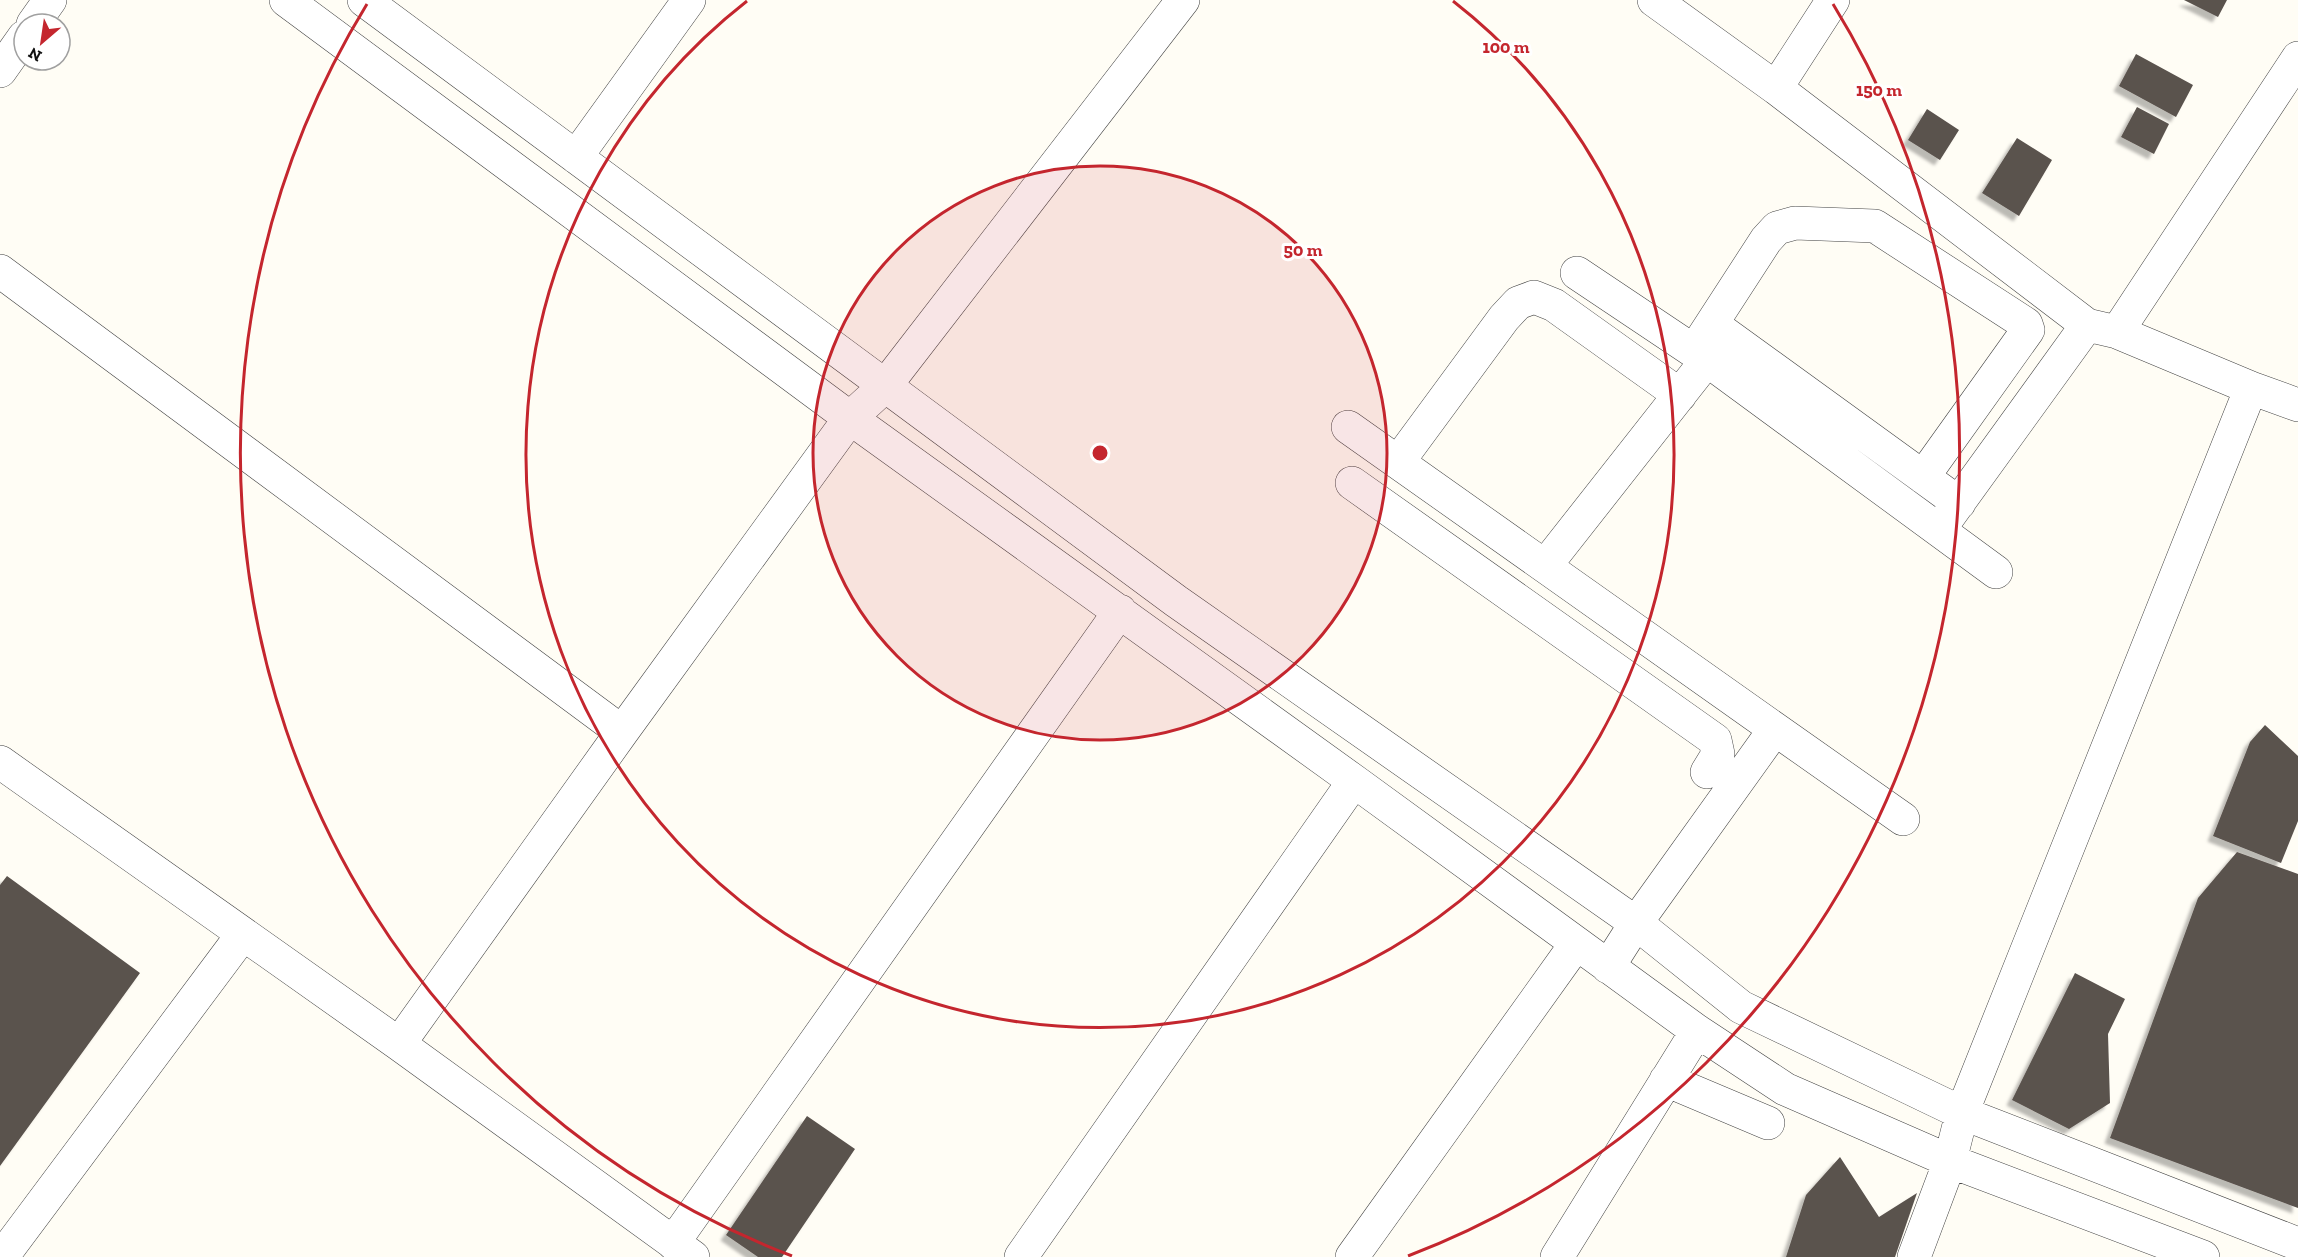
<svg xmlns="http://www.w3.org/2000/svg" width="2298" height="1257" font-family="'Zilla Slab',serif">
<style>
.building{fill:#5a524d;filter:url(#shadow)}
.lines{fill:none;stroke-linecap:round;stroke-linejoin:round}
.street-casing{stroke:#444;stroke-width:34}
.street{stroke:#fff;stroke-width:33}
.ring{fill:none;stroke:#c4262e;stroke-width:3}
.centre{fill:#c4262e;stroke:#fff;stroke-width:3}
.ring-label{font-size:18px;text-anchor:middle;font-weight:bold;fill:#c4262e;stroke:#fff;stroke-width:6;stroke-linejoin:round;paint-order:stroke}
</style>
<defs>
<filter id="shadow"><feDropShadow dx="-5.5" dy="5.5" stdDeviation="1.5" flood-color="#0004"/></filter>
</defs>
<rect width="100%" height="100%" fill="#fffdf5"/>
<path class="building" d="M 2184,0 L 2227,0 L 2218,17 Z
M 2136,54 L 2193,85 L 2176,117 L 2119,86 Z
M 2137,107 L 2169,124 L 2154,154 L 2121,137 Z
M 1927,109 L 1959,130 L 1940,160 L 1908,140 Z
M 2017,138 L 2052,160 L 2019,216 L 1982,193 Z
M 2265,725 L 2298,756 L 2298,821 L 2281,863 L 2213,836 L 2250,742 Z
M 2237,852 L 2298,874 L 2298,1208 L 2110,1138 L 2198,898 Z
M 7,876 L 140,973 L 0,1166 L 0,885 Z
M 2075,973 L 2125,999 L 2108,1034 L 2110,1103 L 2069,1129 L 2012,1100 Z
M 807,1116 L 855,1149 L 782,1257 L 758,1257 L 726,1235 Z
M 1840,1157 L 1879,1217 L 1917,1193 L 1895,1257 L 1786,1257 L 1806,1195 Z"/>
<g class="lines">
<g class="street-casing">
<path id="street" d="M 286,0 L 850,418 L 1354,781 L 1697,1031 L 1785,1089 L 1950,1161 L 2203,1257
M 364,0 L 1176,601 L 1636,923 L 1741,1007 L 1962,1113 L 2298,1244
M 1654,0 L 1776,88 L 2087,325 L 2117,332 L 2251,388 L 2298,405
M 33,24 L 50,0
M 0,71 L 24,37
M 1776,88 L 1833,0
M 576,157 L 689,0
M 0,271 L 622,732
M 1577,273 L 1707,360
M 1712,324 L 1959,503
M 2117,332 L 2298,58
M 1694,351 L 1766,240 L 1777,228 L 1795,223 L 1875,226 L 2026,324 L 2028,330 L 1923,477
M 1348,427 L 1775,729 L 1636,923 L 1608,967
M 1398,462 L 1504,318 L 1518,303 L 1534,297 L 1554,305 L 1680,395
M 1352,483 L 1715,740 L 1718,754 L 1707,772
M 1946,520 L 2087,325
M 1545,566 L 1707,360 L 1996,572
M 1775,729 L 1903,819
M 0,762 L 399,1044 L 693,1257
M 399,1044 L 622,732 L 850,418 L 885,386 L 1183,0
M 1666,1080 L 1768,1123
M 673,1243 L 1120,611
M 2,1257 L 243,934
M 1021,1257 L 1354,781
M 1352,1257 L 1576,944
M 1557,1257 L 1697,1031
M 1914,1257 L 1950,1161 L 1962,1113 L 2251,388"/>
</g>
<use href="#street" class="street"/>
</g>
<circle cx="1100" cy="453" r="287" fill="#c4262e" fill-opacity=".12"/>
<g class="ring">
<circle cx="1100" cy="453" r="287"/>
<path d="M1453 1A574 574 0 1 1 747 1"/>
<path d="M792 1256A860 860 0 0 1 367 4M1833 4A860 860 0 0 1 1408 1256"/>
</g>
<circle cx="1100" cy="453" r="9" class="centre"/>
<g class="ring-label">
<text x="1506" y="53">100 m</text>
<text x="1879" y="96">150 m</text>
<text x="1303" y="256">50 m</text>
</g>
<g transform="translate(42 42) rotate(209)"><circle r="28" fill="#ffffff" stroke="#a0a0a0" stroke-width="1.5"/>
<path d="M0-4.5L10 22L0 15L-10 22Z" fill="#c4262e"/>
<text y="-9" font-size="16" font-weight="bold" text-anchor="middle" fill="#111111">N</text>
</g>
</svg>
